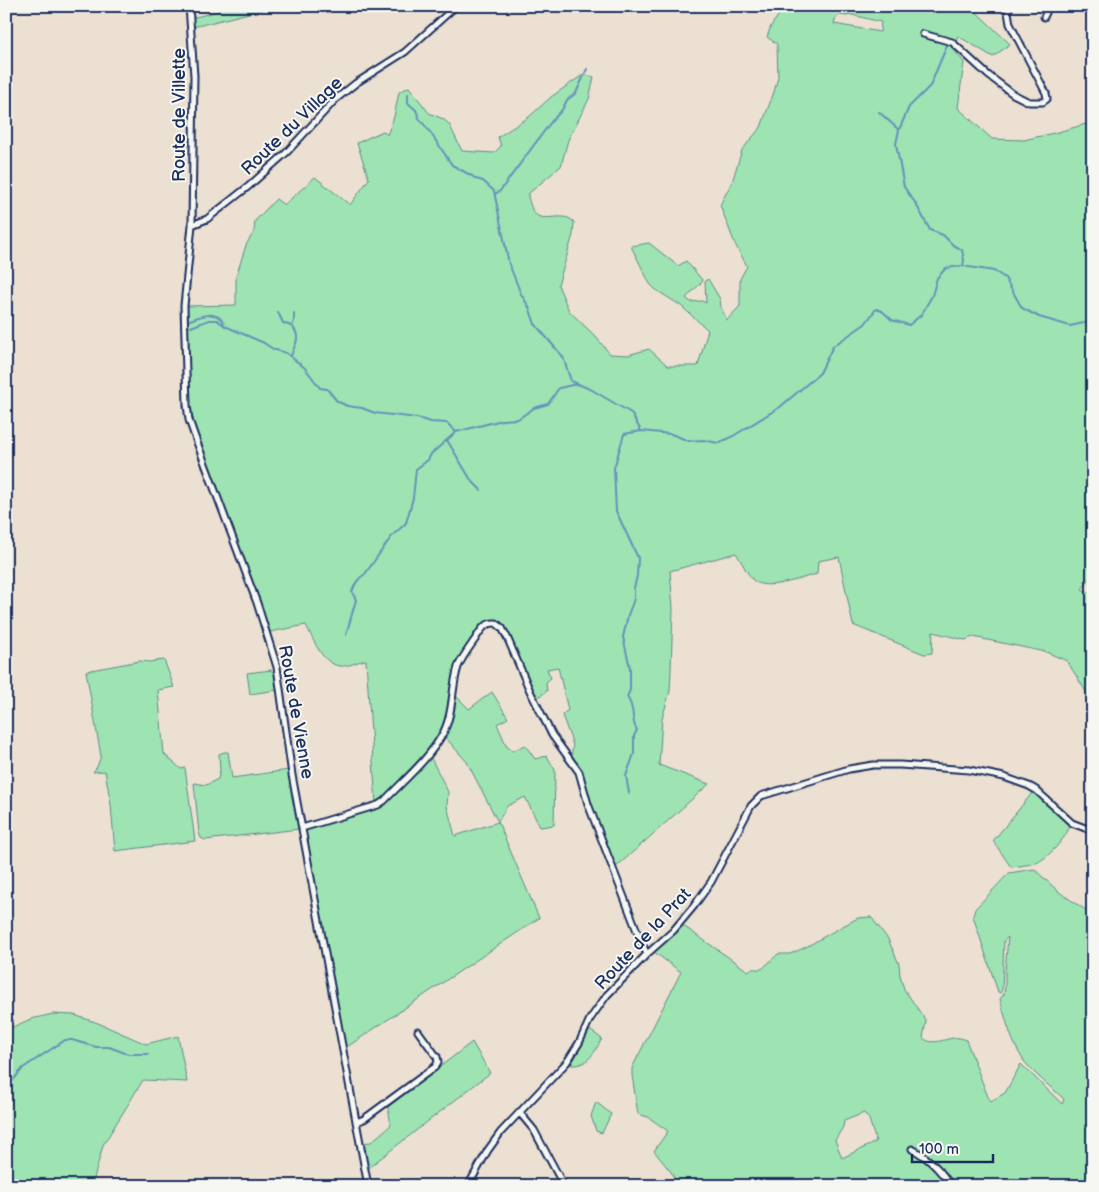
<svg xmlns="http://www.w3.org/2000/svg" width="1099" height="1192" font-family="'Balsamiq Sans',sans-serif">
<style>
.green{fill:#9de4b2;stroke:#5c8a88;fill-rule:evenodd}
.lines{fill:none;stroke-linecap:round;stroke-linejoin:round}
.stream{stroke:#6592ba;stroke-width:2}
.minor-casing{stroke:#1b2f5e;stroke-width:9}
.minor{stroke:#f6f6f2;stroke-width:5}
.labels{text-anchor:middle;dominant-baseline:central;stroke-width:4;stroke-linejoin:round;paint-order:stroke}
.street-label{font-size:18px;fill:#1b2f5e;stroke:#f6f6f2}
</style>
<rect width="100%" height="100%" fill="#ebe0d1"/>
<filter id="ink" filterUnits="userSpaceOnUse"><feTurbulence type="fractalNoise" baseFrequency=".02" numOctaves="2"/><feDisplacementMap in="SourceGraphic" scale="10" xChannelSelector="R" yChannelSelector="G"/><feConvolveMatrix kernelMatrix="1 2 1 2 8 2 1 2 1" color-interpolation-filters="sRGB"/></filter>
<g filter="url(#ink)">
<path class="green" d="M 219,6 L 277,6 L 193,27 L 192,18 L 219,11 Z
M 785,6 L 918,6 L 918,11 L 923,11 L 924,6 L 970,6 L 1010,44 L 993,57 L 958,36 L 951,47 L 964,62 L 958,108 L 992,139 L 1024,140 L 1058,132 L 1093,122 L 1093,575 L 1082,589 L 1093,594 L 1093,703 L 1067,661 L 1046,652 L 973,637 L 965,640 L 933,632 L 932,653 L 924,654 L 853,625 L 839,557 L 818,561 L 817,574 C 801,578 765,592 753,580 C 746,572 742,562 736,553 L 670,571 L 673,608 L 671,670 L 670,691 L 662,719 L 659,765 L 709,784 L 615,868 L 591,804 L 582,773 L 571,758 L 573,745 L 562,715 L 568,710 L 558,667 L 547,669 L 551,678 L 546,682 L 547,691 L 537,698 L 503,626 C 485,603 461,655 455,669 C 446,692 451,718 437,740 C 429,753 417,763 407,774 C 397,785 388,796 376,804 L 366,660 C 358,661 349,667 340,666 C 322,664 313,639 306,625 L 270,632 L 194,424 L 190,401 L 187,306 L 236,305 L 236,277 L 246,245 L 254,232 L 255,221 L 276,199 L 284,205 L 315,177 L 350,205 L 369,179 L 357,143 L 383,131 L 387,135 L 394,117 L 399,92 L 409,87 L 429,113 L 443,119 L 449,124 L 462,151 L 494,153 L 501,146 L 498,137 L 529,117 L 551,97 L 584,74 L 594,77 L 589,99 L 568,140 L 561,166 L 528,194 C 528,199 530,204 532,209 C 539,227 562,209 574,222 L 573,235 L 558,285 L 569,311 L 595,336 L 610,354 L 628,355 L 649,349 L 668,366 L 698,366 L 708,330 L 680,305 L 656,290 L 650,284 L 631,246 L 649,243 L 678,266 L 686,261 L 703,281 L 686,298 L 691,302 L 702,301 L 706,303 L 705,281 L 708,279 L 720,299 L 721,308 L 727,320 L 740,306 L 740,279 L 747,266 L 735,244 L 720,205 L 732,182 L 742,150 L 761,127 L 774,92 L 778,77 L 777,44 L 767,37 L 771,26 ZM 848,14 L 881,22 L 880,32 L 834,24 L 835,20 L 839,15 L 848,16 Z
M 164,660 L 174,687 L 158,690 L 164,754 L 181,769 L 185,768 L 195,841 L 115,851 L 111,805 L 105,771 L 93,772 L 97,767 L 101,756 L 86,671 L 140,661 L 149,662 Z
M 271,670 L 274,674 L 277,690 L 250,694 L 247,673 Z
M 492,692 L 508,718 L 497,724 L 507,747 L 513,751 L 525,745 L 535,759 L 547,756 L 555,770 L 554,825 L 540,827 L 525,797 L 507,806 L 498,822 L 539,918 L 344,1049 L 305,829 L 309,826 L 380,807 L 431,758 L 448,792 L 447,806 L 455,836 L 498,822 L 467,762 L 445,737 L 451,722 L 454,694 L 469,709 Z
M 224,752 L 228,752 L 232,778 L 289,770 L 299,829 L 205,840 L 201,838 L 199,833 L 194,783 L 206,785 L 218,779 L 220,770 L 219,754 Z
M 1033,792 L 1068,825 L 1069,828 C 1065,839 1047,859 1036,863 C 1028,865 1019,866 1011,867 L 993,841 Z
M 1034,869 L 1059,892 L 1093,915 L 1093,1186 L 678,1186 L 671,1172 L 654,1151 L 668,1131 L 648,1117 L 638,1114 L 632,1075 L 632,1068 L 681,972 L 654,952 L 682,925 L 748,971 L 751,969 L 762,969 L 778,954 L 790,954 L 806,947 L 843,926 L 858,918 L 871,917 L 888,939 L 899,964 L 900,975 L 904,989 L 926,1021 L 923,1038 C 936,1049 951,1032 966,1040 L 988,1097 L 991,1101 L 1005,1093 L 1021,1064 L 1062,1104 L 1064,1099 C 1051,1087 1035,1075 1024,1061 C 1011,1042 1006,1020 1000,999 L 1004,994 L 1005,987 L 1005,971 L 1008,937 L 1004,941 L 1002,990 L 1000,993 L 998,992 L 973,916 L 975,909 L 1009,873 ZM 864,1113 L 869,1119 L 876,1142 L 842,1158 L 835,1140 L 843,1127 L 844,1121 Z
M 53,1014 L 74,1015 L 98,1023 L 146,1044 L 178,1036 L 187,1082 L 143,1080 L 103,1145 L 92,1186 L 6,1186 L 6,1030 L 31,1019 Z
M 590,1030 L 602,1039 C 594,1052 589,1066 571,1065 Z
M 472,1042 L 490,1073 L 368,1168 L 362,1143 L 371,1142 L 391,1125 L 388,1107 Z
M 596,1102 L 611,1114 L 602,1133 L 596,1131 L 591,1116 Z"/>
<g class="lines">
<path class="stream" d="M 948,43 L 930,86 L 909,107 L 899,130 L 896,144 L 904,187 L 916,204 L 930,230 L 943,235 L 953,245 L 962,250 L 964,260 L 963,266
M 408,94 L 408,103 L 416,110 L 419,118 L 430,132 L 452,165 L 472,176 L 476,179 L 483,181 L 494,191 L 509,264 L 521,294 L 529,307 L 535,324 L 563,357 L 571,381 L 592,390 L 631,413 L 641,431 L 671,434 L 689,441 L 703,440 L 718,443 L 730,438 L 780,407 L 820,373 L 833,346 L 865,324 L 876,309 L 882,311 L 892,320 L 909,325 L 921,315 L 932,296 L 937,278 L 946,268 L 963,266 L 994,271 L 1005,278 L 1022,308 L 1039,317 L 1070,326 L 1093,321
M 879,112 L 899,130
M 495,194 L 500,191 L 551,122 L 562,110 L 567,100 L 576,93 L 587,69
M 278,312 L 283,323 L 291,326
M 190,320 C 202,316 218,309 224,324
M 191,327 L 209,320 L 217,320 L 225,326 L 264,343 L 273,349 L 286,353 L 305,368 L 320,388 L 327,389 L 337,401 L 347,406 L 362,408 L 375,413 L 417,418 L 431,422 L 447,423 L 456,432
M 291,356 C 295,343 302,338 292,326 L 294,321 L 294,313
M 447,440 L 471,480 L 481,490
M 346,635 L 356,600 L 352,592 C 355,584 357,579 365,574 L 392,536 L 406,523 L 413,498 L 416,469 L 428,460 L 431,454 L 456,432 L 502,420 L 518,419 L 534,408 L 548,404 L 559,388 L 577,384
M 629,793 L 626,776 L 634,754 L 634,736 L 637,730 C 630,720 636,709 627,697 L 630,690 L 630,668 L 623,637 L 628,615 L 634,599 L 634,588 L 637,576 L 638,558 L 616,511 L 614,468 L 624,434 L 641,431
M 6,1089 L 23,1068 L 65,1040 L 72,1040 L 96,1047 L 109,1047 L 128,1054 L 148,1054"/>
<g class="minor-casing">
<path id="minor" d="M 189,6 L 194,76 L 192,225 L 184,306 L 187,405 L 189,420 L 195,437 L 257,603 L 277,667 L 292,775 L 368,1186
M 1044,17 L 1049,6
M 923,34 L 952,42 L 988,75 L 1013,94 L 1029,102 L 1043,102 L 1047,99 L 1046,93 L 1010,24 L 1008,12 L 1010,6
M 192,225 L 207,219 L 249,186 L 286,153 L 336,99 L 356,83 L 405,52 L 456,6
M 302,828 L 378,805 L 384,801 C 404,780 428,760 442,735 C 454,714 451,689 458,667 C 462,657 470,647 476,638 C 481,630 485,622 496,623 L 502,628 L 507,637 L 530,691 L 552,735 L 579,772 L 588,804 L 642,944 L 647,954
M 519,1112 L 534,1130 L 564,1186
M 356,1122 L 364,1119 L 435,1067 L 438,1062 L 437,1057 L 418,1031
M 912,1149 C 928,1157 941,1171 951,1186
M 468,1186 L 488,1150 L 501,1132 L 567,1062 L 579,1043 L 590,1019 L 607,995 L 647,954 L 673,931 L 694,906 L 711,882 L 751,806 L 761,796 L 849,769 L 873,765 L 900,765 L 969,770 L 1004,777 L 1029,786 L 1036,790 L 1072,823 L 1093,831"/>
</g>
<use href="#minor" class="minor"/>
</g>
</g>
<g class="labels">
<g class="street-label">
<text transform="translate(179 115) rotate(-90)">Route de Villette</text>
<text transform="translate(292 126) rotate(-44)">Route du Village</text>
<text transform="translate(296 712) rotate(80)">Route de Vienne</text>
<text transform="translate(643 939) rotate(-47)">Route de la Prat</text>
</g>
</g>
<rect width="1099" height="1192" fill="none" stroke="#f6f6f2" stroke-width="25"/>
<rect x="12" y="12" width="1074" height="1167" fill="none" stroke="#1b2f5e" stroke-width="2" filter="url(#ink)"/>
<path d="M912 1154v8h81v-8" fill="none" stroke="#1b2f5e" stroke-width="2.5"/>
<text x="919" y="1154" font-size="15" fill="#1b2f5e" stroke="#f6f6f2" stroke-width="4" paint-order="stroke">100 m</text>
</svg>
